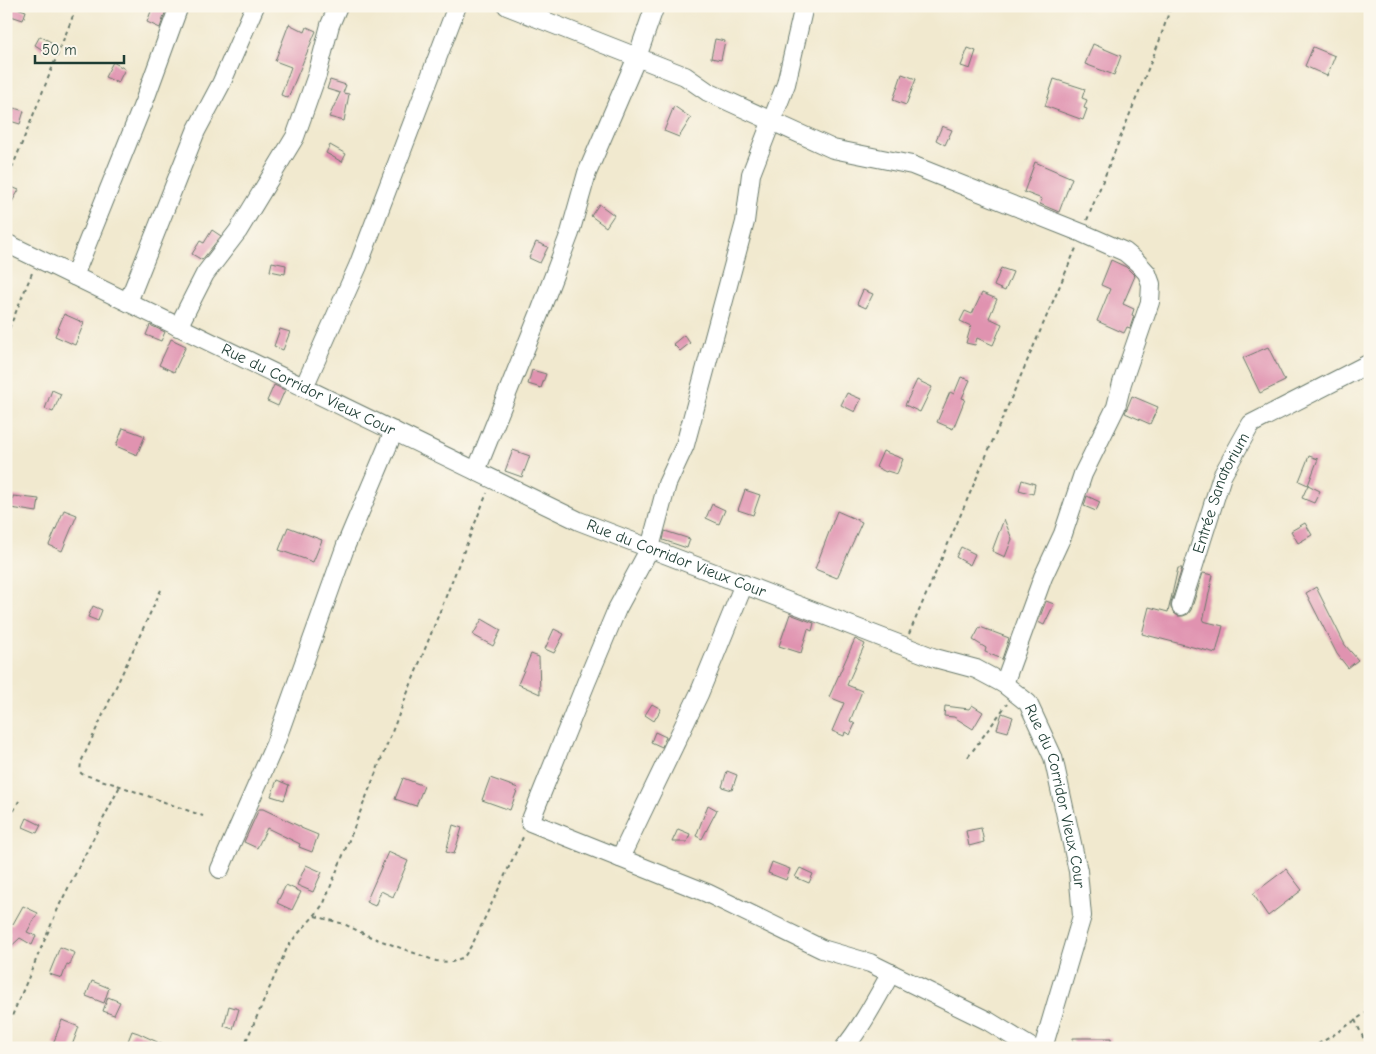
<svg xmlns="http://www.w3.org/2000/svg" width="1376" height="1054" font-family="'Comic Neue',sans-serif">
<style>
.building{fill:#e093b0}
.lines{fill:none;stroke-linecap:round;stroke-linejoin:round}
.minor-casing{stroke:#68796a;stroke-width:20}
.path{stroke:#68796a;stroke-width:2;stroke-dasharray:4 4;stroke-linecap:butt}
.minor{stroke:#fff;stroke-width:18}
.labels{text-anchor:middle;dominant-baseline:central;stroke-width:4;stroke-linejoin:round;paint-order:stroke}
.street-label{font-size:16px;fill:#1f3d34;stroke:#fbf7ec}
</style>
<rect width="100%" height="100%" fill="#fbf7ec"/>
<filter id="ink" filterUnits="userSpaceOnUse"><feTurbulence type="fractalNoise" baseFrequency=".02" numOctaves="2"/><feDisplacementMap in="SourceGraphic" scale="10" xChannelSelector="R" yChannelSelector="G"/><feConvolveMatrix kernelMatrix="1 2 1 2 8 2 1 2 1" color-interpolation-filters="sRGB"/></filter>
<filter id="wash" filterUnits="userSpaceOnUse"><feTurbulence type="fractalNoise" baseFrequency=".0096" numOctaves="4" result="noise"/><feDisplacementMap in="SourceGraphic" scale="20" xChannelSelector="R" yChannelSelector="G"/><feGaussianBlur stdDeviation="1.12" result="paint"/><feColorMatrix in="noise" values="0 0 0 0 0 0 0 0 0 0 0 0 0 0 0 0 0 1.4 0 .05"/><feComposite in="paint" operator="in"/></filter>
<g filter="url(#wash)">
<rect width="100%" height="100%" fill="#f1e9cf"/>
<g id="blocks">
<path class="building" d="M 11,6 L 26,11 L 23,20 L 8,15 Z
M 153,6 L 167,7 L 160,28 L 147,22 Z
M 289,24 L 305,32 L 307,27 L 316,31 L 288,98 L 281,95 L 291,67 L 275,61 Z
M 40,36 L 51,42 L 46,52 L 35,45 Z
M 715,39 L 725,41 L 721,60 L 711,58 Z
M 1093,44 L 1121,56 L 1114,75 L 1085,64 Z
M 1313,47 L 1335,56 L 1327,76 L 1305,66 Z
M 968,48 L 976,51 L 970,69 L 961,66 Z
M 113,62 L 125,69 L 118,83 L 105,77 Z
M 902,74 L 916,79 L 906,105 L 893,100 Z
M 1054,79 L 1085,89 L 1082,98 L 1087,100 L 1084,108 L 1087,109 L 1083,120 L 1045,106 Z
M 330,80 L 346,85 L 343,93 L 349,94 L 344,121 L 329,117 L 340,93 L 327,89 Z
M 674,106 L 691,118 L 679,137 L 664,131 Z
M 14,108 L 24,111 L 20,124 L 10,121 Z
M 942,126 L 952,130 L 945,145 L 936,140 Z
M 330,145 L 346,154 L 342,162 L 326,153 Z
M 1035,162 L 1072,178 L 1059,212 L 1040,204 L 1042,199 L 1024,192 Z
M 6,185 L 19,190 L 6,212 Z
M 599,204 L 614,215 L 606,227 L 591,216 Z
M 212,230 L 221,236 L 202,260 L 192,254 L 200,241 L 204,243 Z
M 536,242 L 548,247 L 540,263 L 529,258 Z
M 1111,260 L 1126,267 L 1135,276 L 1123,304 L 1134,309 L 1132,315 L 1134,316 L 1130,328 L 1127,327 L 1124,333 L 1097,321 L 1110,289 L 1101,285 Z
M 272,262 L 286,265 L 285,274 L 270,271 Z
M 1001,268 L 1013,272 L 1005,291 L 994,286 Z
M 863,290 L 873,294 L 866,308 L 857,304 Z
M 982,293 L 997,299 L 989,318 L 1002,324 L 993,345 L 977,338 L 975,345 L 966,343 L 971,326 L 960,321 L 965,311 L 972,314 Z
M 64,314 L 84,323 L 75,345 L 55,336 Z
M 150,325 L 165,332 L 161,341 L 146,335 Z
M 280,329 L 290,332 L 283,350 L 274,346 Z
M 684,335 L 690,343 L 680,351 L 673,344 Z
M 171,339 L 186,346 L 174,372 L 159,365 Z
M 1268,347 L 1285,381 L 1260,393 L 1243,358 Z
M 532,370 L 546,374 L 541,388 L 528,384 Z
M 961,377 L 970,380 L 962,398 L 965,399 L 953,429 L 937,422 L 950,392 L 954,394 Z
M 917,380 L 932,387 L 920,412 L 905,405 Z
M 274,385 L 285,390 L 278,406 L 267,401 Z
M 52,390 L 61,394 L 53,412 L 45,409 Z
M 847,393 L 861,399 L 855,412 L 841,405 Z
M 1132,396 L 1158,407 L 1150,424 L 1125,413 Z
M 123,428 L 145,436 L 137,455 L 116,446 Z
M 513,450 L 530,456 L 522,477 L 505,471 Z
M 883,451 L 903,459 L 897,474 L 887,471 L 886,472 L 876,467 Z
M 1309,456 L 1318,459 L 1308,485 L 1299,481 Z
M 1022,480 L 1035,484 L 1033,494 L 1019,490 Z
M 1308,485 L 1320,491 L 1314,503 L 1302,498 Z
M 745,490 L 760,495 L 753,515 L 738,510 Z
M 13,496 L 39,499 L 37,512 L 11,508 Z
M 1087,496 L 1100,502 L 1096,511 L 1084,506 Z
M 712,504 L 725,510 L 719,524 L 706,518 Z
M 64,510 L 77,515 L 62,551 L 49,545 Z
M 837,511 L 862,522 L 837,578 L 815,569 Z
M 1004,519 L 1012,539 L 1005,557 L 992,551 Z
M 1305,523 L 1312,535 L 1298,543 L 1291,531 Z
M 288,527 L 322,540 L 313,562 L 279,550 Z
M 665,531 L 690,539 L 687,548 L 663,540 Z
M 961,547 L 975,554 L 970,565 L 956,557 Z
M 1178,568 L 1182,568 L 1171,603 L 1171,608 L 1174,613 L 1178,616 L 1183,616 L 1188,614 L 1191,610 L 1203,573 L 1213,575 L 1203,621 L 1223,626 L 1216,653 L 1142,634 L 1149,607 L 1168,612 Z
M 1316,587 L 1345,645 L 1358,660 L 1348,668 L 1337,654 L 1306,593 Z
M 1046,601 L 1054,604 L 1044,625 L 1038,622 Z
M 93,606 L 102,610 L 98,621 L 88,617 Z
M 790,614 L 814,623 L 812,631 L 808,629 L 801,653 L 779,646 Z
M 482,619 L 501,630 L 493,646 L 473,635 Z
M 980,627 L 1009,638 L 1002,659 L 985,652 L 986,648 L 973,640 Z
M 554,629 L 564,634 L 554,653 L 545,649 Z
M 855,639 L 865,644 L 847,685 L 862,691 L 850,721 L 855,724 L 850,735 L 845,732 L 844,736 L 832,731 L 844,703 L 829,697 Z
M 531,654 L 539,657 L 540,694 L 518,684 Z
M 652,704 L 661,709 L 654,721 L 645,715 Z
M 972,705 L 983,712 L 973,729 L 954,717 L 944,716 L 945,706 L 969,709 Z
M 1002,713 L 1013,717 L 1008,732 L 997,729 Z
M 655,732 L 666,737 L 662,747 L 651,742 Z
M 727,771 L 737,775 L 732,790 L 722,787 Z
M 403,778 L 424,786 L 416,806 L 395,799 Z
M 490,778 L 518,788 L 510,810 L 482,800 Z
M 277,780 L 289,785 L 284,800 L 271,796 Z
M 708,805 L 717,810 L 702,839 L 696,836 Z
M 259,809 L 263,809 L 301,827 L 301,828 L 318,835 L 312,852 L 299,847 L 300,844 L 267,828 L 257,848 L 244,842 Z
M 27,818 L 41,825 L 37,833 L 23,827 Z
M 453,825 L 462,828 L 454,854 L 446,852 Z
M 981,828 L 984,842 L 969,846 L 966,831 Z
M 678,829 L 690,834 L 687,842 L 672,842 Z
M 388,852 L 408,861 L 393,897 L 381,891 L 375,906 L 366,902 Z
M 772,862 L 790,869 L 786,880 L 768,873 Z
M 306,865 L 322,872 L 313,892 L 297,885 Z
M 800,868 L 813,874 L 809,883 L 795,877 Z
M 1286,869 L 1302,890 L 1268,916 L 1253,894 Z
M 286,885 L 301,892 L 292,910 L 277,903 Z
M 23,906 L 38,913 L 27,932 L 36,936 L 32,945 L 20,938 L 6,951 L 6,941 L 10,933 L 6,930 L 6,928 L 8,924 L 13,924 Z
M 60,947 L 75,953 L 70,965 L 67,964 L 62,978 L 49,974 Z
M 92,981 L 109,988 L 104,1003 L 86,996 Z
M 108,997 L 120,1002 L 114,1015 L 103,1011 Z
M 229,1006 L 239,1009 L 233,1029 L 224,1026 Z
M 62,1020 L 79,1027 L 71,1048 L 63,1048 L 53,1044 Z
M 132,1031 L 138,1033 L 170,1048 L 146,1048 L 128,1041 Z
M 1073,1038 L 1111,1038 L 1111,1048 L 1074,1048 Z"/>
</g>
</g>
<g filter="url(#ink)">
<use href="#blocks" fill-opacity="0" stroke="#68796a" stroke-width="1"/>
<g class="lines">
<g class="minor-casing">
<g id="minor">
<path d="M 507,6 L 685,76 L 708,92 L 833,149 L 912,165 L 1082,233 L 1125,252 L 1137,262 L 1147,273 L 1151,284 L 1150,302 L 1122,383 L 1116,407 L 1083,474 L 1063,534 L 1043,577 L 1004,684"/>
<path d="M 804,6 L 786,84 L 751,174 L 745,222 L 685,445 L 667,484 L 650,548 L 617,609 L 586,683 L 530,822 L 707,893 L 822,949 L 870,963 L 988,1021 L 1032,1048"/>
<path id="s1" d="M 6,243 L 579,521 L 935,658 L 976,669 L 1004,684 L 1028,703 L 1053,757 L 1078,871 L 1082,916 L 1043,1048"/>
<path d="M 74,276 L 144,102 L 179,6"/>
<path d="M 128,302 L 196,131 L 221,84 L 255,6"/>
<path d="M 178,327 L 205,274 L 238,231 L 295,137 L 317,75 L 330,25 L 338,6"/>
<path d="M 304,387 L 358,266 L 457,6"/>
<path d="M 476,471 L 540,312 L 570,233 L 587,173 L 637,57 L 655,6"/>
<path id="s2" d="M 1181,606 L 1222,476 L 1251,424 L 1370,363"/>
<path d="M 620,858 L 699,694 L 744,584"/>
<path d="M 220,869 L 275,744 L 346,545 L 394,431"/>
<path d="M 844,1048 C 863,1025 876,999 891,973"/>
</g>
</g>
<path class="path" d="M 6,183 L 77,6
M 1087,220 L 1159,42 L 1171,6
M 6,336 L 32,273
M 161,590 L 81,762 L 80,772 L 82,774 L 120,786 L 203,816
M 909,634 L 1077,246
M 968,757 L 1007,704
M 6,825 L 19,801
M 315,916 L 344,924 L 371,937 L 436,961 L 452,962 L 464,957 L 473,943 L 524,835
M 1355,1020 L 1368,1048
M 6,1030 L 60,904 L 120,786
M 243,1048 L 288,946 C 299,931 313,919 324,903 L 487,493
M 1311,1048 L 1332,1036 L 1370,1010"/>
<use href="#minor" class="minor"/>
</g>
</g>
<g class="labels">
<g class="street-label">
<text stroke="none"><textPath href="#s1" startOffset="336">Rue du Corridor Vieux Cour</textPath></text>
<text stroke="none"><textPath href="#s2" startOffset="120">Entrée Sanatorium</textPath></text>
<text stroke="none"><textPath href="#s1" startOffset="741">Rue du Corridor Vieux Cour</textPath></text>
<text stroke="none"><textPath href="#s1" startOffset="1221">Rue du Corridor Vieux Cour</textPath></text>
</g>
</g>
<rect width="1376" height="1054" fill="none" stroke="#fbf7ec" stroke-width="25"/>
<path d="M35 55v8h89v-8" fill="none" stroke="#1f3d34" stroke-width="2.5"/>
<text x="42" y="55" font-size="15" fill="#1f3d34" stroke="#fbf7ec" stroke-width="4" paint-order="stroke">50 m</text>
</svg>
